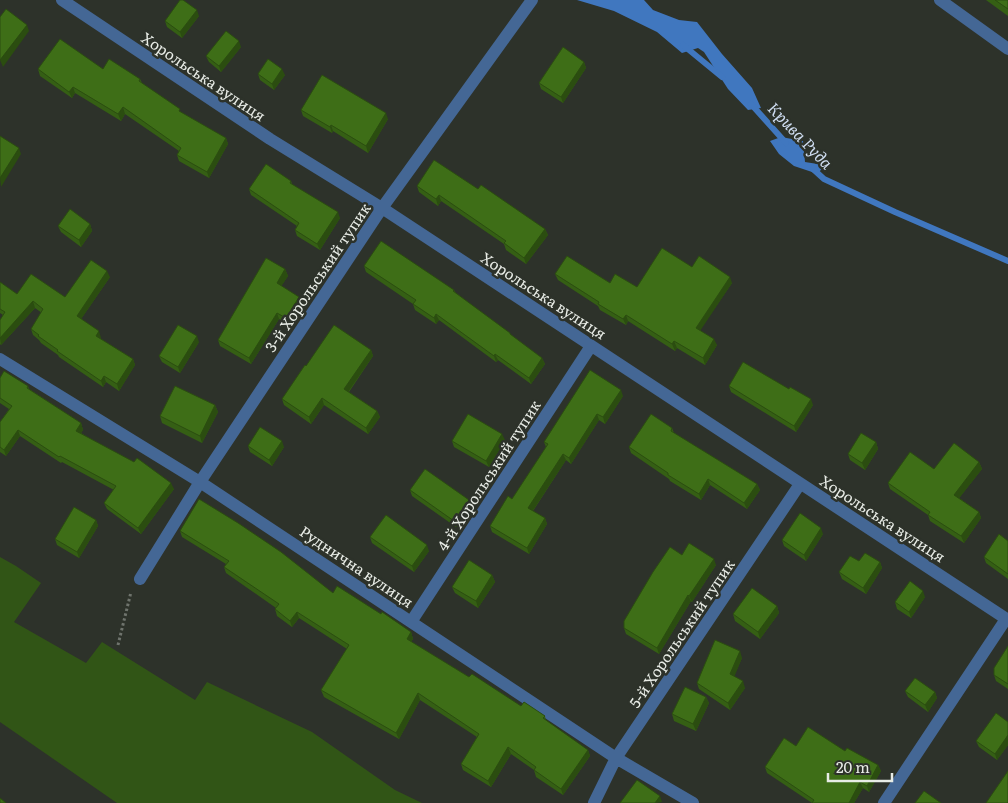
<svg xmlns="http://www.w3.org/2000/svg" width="1008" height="803" font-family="Literata,serif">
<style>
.green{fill:#315516}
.water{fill:#4077bf}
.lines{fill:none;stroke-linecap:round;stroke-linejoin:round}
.stream{stroke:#4077bf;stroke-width:6}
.path{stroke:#6f746d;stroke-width:3;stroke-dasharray:2.5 2.5;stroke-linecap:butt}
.minor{stroke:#446795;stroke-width:12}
.wall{fill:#355f14}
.shaded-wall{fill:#2b4d10}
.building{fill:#3e6e17;stroke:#2b4d10}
.labels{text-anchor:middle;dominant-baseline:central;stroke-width:5;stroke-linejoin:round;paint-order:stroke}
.street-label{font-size:15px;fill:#e8ece6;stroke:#2d322a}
.water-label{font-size:16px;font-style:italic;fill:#cfddf1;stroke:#2d322a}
</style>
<rect width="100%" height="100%" fill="#2d322a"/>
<path class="green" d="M 0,557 L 16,566 L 41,583 L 14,622 L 86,663 L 102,642 L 195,700 L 207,682 L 312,732 L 395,790 L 422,803 L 117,803 L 0,722 Z"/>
<path class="water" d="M 577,0 L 644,0 L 653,10 L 679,20 L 697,22 L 722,54 L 752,88 L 761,108 L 748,110 L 728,89 L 704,52 L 698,48 L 682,53 L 657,32 L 614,11 Z
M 781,137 L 803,141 L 805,162 L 824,165 L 818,174 L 794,166 L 779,154 L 770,141 Z"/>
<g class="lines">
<path class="stream" d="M 683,45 L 722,77
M 751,104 L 786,143
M 813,169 L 824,179 L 895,212 L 1008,261"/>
<path class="path" d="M 118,645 L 131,592"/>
<path class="minor" d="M 62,0 L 270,139 L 382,208 L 1008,620
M 940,0 L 1008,49
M 0,359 L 200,482 L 616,758 L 693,803
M 140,579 L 200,482 L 382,208 L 532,0
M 411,622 L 591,346
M 594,803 L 616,758 L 800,484
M 884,803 L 1006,619"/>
</g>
<path class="wall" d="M 986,0 L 1008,0 L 1008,16 Z
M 199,16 L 182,38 L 167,27 L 165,21 Z
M 241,47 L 221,72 L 209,62 L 206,56 Z
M 584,62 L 586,68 L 563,103 L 541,89 L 539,83 Z
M 38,69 L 103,69 L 140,79 L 142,83 L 181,113 L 226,138 L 228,144 L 209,178 L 179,161 L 177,155 L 179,151 L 125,114 L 121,121 L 75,93 L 72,98 L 40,76 Z
M 258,74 L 285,75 L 274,90 L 260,80 Z
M 301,110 L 388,119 L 368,153 L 333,131 L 332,133 L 303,116 Z
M 291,181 L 292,184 L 340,218 L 320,250 L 297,236 L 295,230 L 297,226 L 251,195 L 249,189 Z
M 417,186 L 478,189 L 545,229 L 548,235 L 526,264 L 506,250 L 504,244 L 441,201 L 438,206 L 419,192 Z
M 90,224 L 92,231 L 81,247 L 61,232 L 58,226 Z
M 364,266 L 454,290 L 455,292 L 511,336 L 542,358 L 545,364 L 531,384 L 498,360 L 496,362 L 439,320 L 436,324 L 415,310 L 413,304 L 366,272 Z
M 692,267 L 732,283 L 700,330 L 717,345 L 705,365 L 677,348 L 675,351 L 628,321 L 626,325 L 600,310 L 598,306 L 558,280 L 555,274 L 610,283 L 637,287 Z
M 285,269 L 288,276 L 281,286 L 301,303 L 288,324 L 279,319 L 251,364 L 220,346 L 218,340 Z
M 110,277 L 81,319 L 101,338 L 101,339 L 133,359 L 135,365 L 119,391 L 106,382 L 103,387 L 59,357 L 58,355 L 41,343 L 39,340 L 33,335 L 31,329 L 42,313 L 35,308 L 1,345 L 0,344 L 0,320 L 3,315 L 0,313 L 0,282 L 17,294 L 65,297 Z
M 199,342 L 180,373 L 162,362 L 159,356 Z
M 371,350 L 373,356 L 349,392 L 377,411 L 380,417 L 368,434 L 324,405 L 311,424 L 284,405 L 282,399 L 306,366 Z
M 0,378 L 28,386 L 29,389 L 81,423 L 83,430 L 81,433 L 174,489 L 141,534 L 107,509 L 104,503 L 114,490 L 62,462 L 61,463 L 20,436 L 6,456 L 0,452 L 0,422 L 9,409 L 0,403 Z
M 729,386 L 813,405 L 796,432 L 731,392 Z
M 623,396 L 605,424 L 599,420 L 571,464 L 566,460 L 533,511 L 545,518 L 547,524 L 529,554 L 492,532 L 490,526 L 512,499 L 546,447 L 544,442 Z
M 215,405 L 218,412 L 202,443 L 162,423 L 160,416 Z
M 672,428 L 674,433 L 757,484 L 760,490 L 747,509 L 710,485 L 701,500 L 670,481 L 669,479 L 631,453 L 629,447 Z
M 505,440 L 489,467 L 454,447 L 452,441 Z
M 876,442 L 878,449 L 865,470 L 850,460 L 848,454 Z
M 248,446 L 284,447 L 272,466 L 250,452 Z
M 979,462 L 982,469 L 959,498 L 979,512 L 981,518 L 964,543 L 930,521 L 928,515 L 890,489 L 888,483 L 934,469 Z
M 410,490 L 471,506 L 456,527 L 412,496 Z
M 96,520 L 98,526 L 79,558 L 57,545 L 55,539 Z
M 180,531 L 333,593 L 381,614 L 411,632 L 413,639 L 411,642 L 469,677 L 521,706 L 545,716 L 546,721 L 588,750 L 590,756 L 563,795 L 536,777 L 534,770 L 511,754 L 491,787 L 463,770 L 461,764 L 477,737 L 420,700 L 399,739 L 324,697 L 321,690 L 347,649 L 299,618 L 292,627 L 277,616 L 275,609 L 276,608 L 226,573 L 224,567 L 226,564 L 182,537 Z
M 823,534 L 806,561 L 784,546 L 782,540 Z
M 370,537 L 429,551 L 414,572 L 372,543 Z
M 1008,541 L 1008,579 L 986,563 L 984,557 Z
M 682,555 L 716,565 L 692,602 L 691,601 L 659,654 L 626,634 L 624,628 Z
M 880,562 L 882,568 L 866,594 L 842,579 L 839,572 Z
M 492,575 L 495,582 L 478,608 L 455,593 L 452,587 Z
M 925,597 L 911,618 L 897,609 L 895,602 Z
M 777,606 L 779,613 L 760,639 L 735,621 L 733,614 Z
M 1008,646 L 1008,689 L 996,681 L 994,675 Z
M 742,658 L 734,676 L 745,688 L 730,710 L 699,689 L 697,683 Z
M 905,691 L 935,692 L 937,698 L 928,712 L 908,697 Z
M 706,697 L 709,703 L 696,731 L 674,721 L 672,714 Z
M 1008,722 L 1008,745 L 997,760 L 979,747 L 976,741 Z
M 796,746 L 845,751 L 878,765 L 881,771 L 869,792 L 863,788 L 854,803 L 812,803 L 767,773 L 765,767 Z"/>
<path class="shaded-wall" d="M 197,10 L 199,16 L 182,38 L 180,32 Z
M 27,25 L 29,31 L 3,67 L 0,60 Z
M 239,41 L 241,47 L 221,72 L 219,66 Z
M 584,62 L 586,68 L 563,103 L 561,97 Z
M 282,69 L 285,75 L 274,90 L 272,84 Z
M 73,87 L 75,93 L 72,98 L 69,92 Z
M 123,107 L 125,114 L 121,121 L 118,114 Z
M 386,113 L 388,119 L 368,153 L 366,146 Z
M 331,125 L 333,131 L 332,133 L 330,127 Z
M 226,138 L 228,144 L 209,178 L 207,172 Z
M 19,148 L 21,154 L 1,187 L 0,178 Z
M 439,195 L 441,201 L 438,206 L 436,199 Z
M 338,212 L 340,218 L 320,250 L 317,244 Z
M 90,224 L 92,231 L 81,247 L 79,240 Z
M 545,229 L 548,235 L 526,264 L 524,258 Z
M 285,269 L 288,276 L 279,290 L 277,283 Z
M 107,271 L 110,277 L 79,322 L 77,316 Z
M 730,277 L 732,283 L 698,334 L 696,328 Z
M 299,297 L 301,303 L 288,324 L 286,318 Z
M 33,301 L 35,308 L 1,345 L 0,338 Z
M 277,313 L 279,319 L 251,364 L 249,358 Z
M 436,314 L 439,320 L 436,324 L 434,318 Z
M 626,315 L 628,321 L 626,325 L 623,319 Z
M 99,331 L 101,338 L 98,342 L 96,336 Z
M 197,336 L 199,342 L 180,373 L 178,367 Z
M 714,339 L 717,345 L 705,365 L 703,358 Z
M 674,341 L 677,348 L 675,351 L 672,344 Z
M 371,350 L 373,356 L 346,395 L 344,389 Z
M 495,354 L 498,360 L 496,362 L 494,356 Z
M 542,358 L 545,364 L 531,384 L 529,378 Z
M 133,359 L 135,365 L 119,391 L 117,384 Z
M 104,376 L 106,382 L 103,387 L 101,381 Z
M 621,390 L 623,396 L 605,424 L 603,417 Z
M 322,398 L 324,405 L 311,424 L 309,417 Z
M 811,399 L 813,405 L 796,432 L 794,426 Z
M 215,405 L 218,412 L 202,443 L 200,436 Z
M 377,411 L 380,417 L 368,434 L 366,428 Z
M 597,414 L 599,420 L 571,464 L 569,458 Z
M 81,423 L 83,430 L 78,437 L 76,431 Z
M 18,430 L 20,436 L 6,456 L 4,450 Z
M 502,434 L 505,440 L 489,467 L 486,461 Z
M 282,441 L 284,447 L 272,466 L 269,460 Z
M 876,442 L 878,449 L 865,470 L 862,463 Z
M 563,454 L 566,460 L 530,515 L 528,508 Z
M 979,462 L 982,469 L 957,501 L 954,495 Z
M 708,479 L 710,485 L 701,500 L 699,494 Z
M 171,483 L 174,489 L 141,534 L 138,528 Z
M 757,484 L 760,490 L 747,509 L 744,503 Z
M 469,500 L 471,506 L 456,527 L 454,521 Z
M 979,512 L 981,518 L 964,543 L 961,536 Z
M 545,518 L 547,524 L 529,554 L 527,548 Z
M 96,520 L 98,526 L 79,558 L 77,552 Z
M 821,528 L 823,534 L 806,561 L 804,555 Z
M 427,545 L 429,551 L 414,572 L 412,566 Z
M 714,559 L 716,565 L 692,602 L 689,596 Z
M 880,562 L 882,568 L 866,594 L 863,588 Z
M 492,575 L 495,582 L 478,608 L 476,601 Z
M 923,591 L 925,597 L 911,618 L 909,612 Z
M 688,595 L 691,601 L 659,654 L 657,648 Z
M 777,606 L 779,613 L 760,639 L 758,632 Z
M 297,612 L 299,618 L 292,627 L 290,621 Z
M 411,632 L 413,639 L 409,645 L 407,639 Z
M 740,651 L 742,658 L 733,680 L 730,674 Z
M 743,681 L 745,688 L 730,710 L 728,703 Z
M 935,692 L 937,698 L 928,712 L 925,705 Z
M 418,693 L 420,700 L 399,739 L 396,733 Z
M 706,697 L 709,703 L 696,731 L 693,724 Z
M 1008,735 L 1008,745 L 997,760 L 995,754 Z
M 508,747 L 511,754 L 491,787 L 488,781 Z
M 588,750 L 590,756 L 563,795 L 561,789 Z
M 878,765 L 881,771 L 869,792 L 867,786 Z
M 860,782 L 863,788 L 854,803 L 849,803 Z
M 660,796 L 662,802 L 655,803 Z"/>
<path class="building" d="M 180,0 L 183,0 L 197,10 L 180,32 L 165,21 Z
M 995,0 L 1008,0 L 1008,9 Z
M 6,9 L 27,25 L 0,60 L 0,17 Z
M 226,31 L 239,41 L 219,66 L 206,56 Z
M 60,39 L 103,69 L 109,59 L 140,79 L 139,81 L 180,109 L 179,111 L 226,138 L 207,172 L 177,155 L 181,148 L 123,107 L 118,114 L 73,87 L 69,92 L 38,69 Z
M 563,47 L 584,62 L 561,97 L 539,83 Z
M 268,59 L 282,69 L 272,84 L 258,74 Z
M 322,75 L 386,113 L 366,146 L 331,125 L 330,127 L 301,110 Z
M 0,136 L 19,148 L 0,178 Z
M 434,160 L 478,189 L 481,185 L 545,229 L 524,258 L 504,243 L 506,241 L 439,195 L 436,199 L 417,186 Z
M 266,164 L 291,181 L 290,183 L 338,212 L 317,244 L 295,230 L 299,223 L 249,189 Z
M 70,209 L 90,224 L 79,240 L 58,226 Z
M 381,241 L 454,290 L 453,291 L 510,333 L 510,334 L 542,358 L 529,378 L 495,354 L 494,356 L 436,314 L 434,318 L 413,304 L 416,300 L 364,266 Z
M 662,248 L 692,267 L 699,256 L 730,277 L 696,328 L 714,339 L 703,358 L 674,341 L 672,344 L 626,315 L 623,319 L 598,304 L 599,302 L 555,274 L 567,256 L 610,283 L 615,274 L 637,287 Z
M 266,258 L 285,269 L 277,283 L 299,297 L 286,318 L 277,313 L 249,358 L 218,340 Z
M 91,260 L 107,271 L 77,316 L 99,331 L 96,336 L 133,359 L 117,384 L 104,376 L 101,381 L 57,351 L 58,350 L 38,336 L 39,335 L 31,329 L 43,309 L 33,301 L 0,338 L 0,320 L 5,312 L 0,309 L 0,282 L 17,294 L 31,274 L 65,297 Z
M 178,325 L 197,336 L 178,367 L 159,356 Z
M 334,325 L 371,350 L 344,389 L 377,411 L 366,428 L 322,398 L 309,417 L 282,399 L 305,365 L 306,366 Z
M 743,362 L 789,389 L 790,387 L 811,399 L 794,426 L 729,386 Z
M 590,370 L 621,390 L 603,417 L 597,414 L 569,458 L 563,454 L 528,508 L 545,518 L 527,548 L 490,526 L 508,496 L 512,499 L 548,444 L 544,442 Z
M 4,371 L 28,386 L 27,388 L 81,423 L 76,431 L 134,462 L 137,458 L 171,483 L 138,528 L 104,503 L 116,486 L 60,456 L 59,457 L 18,430 L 4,450 L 0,447 L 0,422 L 12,406 L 0,398 L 0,378 Z
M 175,386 L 215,405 L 200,436 L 160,416 Z
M 468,414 L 502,434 L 486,461 L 452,441 Z
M 651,414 L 672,428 L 671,431 L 757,484 L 744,503 L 708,479 L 699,494 L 668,475 L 668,473 L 629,447 Z
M 260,427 L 282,441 L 269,460 L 248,446 Z
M 861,433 L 876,442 L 862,463 L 848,454 Z
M 954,443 L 979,462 L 954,495 L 979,512 L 961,536 L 928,515 L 930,512 L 888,483 L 910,452 L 934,469 Z
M 425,469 L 469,500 L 454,521 L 410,490 Z
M 199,499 L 238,523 L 281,552 L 333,593 L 337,586 L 381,614 L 382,612 L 411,632 L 407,639 L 469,677 L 472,674 L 521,706 L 524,702 L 545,716 L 543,718 L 588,750 L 561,789 L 534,770 L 536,767 L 508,747 L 488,781 L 461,764 L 479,734 L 418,693 L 396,733 L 321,690 L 349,645 L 297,612 L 290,621 L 275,609 L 279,604 L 224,567 L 229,561 L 180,531 Z
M 74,507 L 96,520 L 77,552 L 55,539 Z
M 800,513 L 821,528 L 804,555 L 782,540 Z
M 386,515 L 427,545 L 412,566 L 370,537 Z
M 999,534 L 1008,541 L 1008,574 L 984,557 Z
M 689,543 L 714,559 L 689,596 L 688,595 L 657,648 L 624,628 L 624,621 L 653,572 L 670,547 L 682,555 Z
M 865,553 L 880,562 L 863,588 L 839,572 L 850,556 L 859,561 Z
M 469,560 L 492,575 L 476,601 L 452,587 Z
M 910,581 L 923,591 L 909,612 L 895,602 Z
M 752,588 L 777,606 L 758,632 L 733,614 Z
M 715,640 L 740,651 L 730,674 L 743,681 L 728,703 L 697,683 Z
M 1008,646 L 1008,684 L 994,675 L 994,668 Z
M 915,678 L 935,692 L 925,705 L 905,691 Z
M 685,687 L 706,697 L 693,724 L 672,714 Z
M 996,713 L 1008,722 L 1008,735 L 995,754 L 976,741 Z
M 808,727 L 845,751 L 847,748 L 878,765 L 867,786 L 860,782 L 849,803 L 812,803 L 814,800 L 765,767 L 784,738 L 796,746 Z
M 1008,771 L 1008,803 L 986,803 Z
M 637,780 L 660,796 L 655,803 L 620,803 Z
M 924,791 L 941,803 L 915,803 Z
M 0,798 L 6,803 L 0,803 Z"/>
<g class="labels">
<g class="street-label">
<text transform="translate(204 76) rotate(34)">Хорольська вулиця</text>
<text transform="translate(317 277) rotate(-56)">3-й Хорольський тупик</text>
<text transform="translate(544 295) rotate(33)">Хорольська вулиця</text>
<text transform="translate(488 475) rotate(-57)">4-й Хорольський тупик</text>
<text transform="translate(883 518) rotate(33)">Хорольська вулиця</text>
<text transform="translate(357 566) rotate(34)">Руднична вулиця</text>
<text transform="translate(681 633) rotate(-56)">5-й Хорольський тупик</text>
</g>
<g class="water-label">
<text transform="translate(801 135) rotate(46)">Крива Руда</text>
</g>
</g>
<path d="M828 773v8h64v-8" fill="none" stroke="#e8ece6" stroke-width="2.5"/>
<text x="836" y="773" font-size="15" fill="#e8ece6" stroke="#2d322a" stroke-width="4" paint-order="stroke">20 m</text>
</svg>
